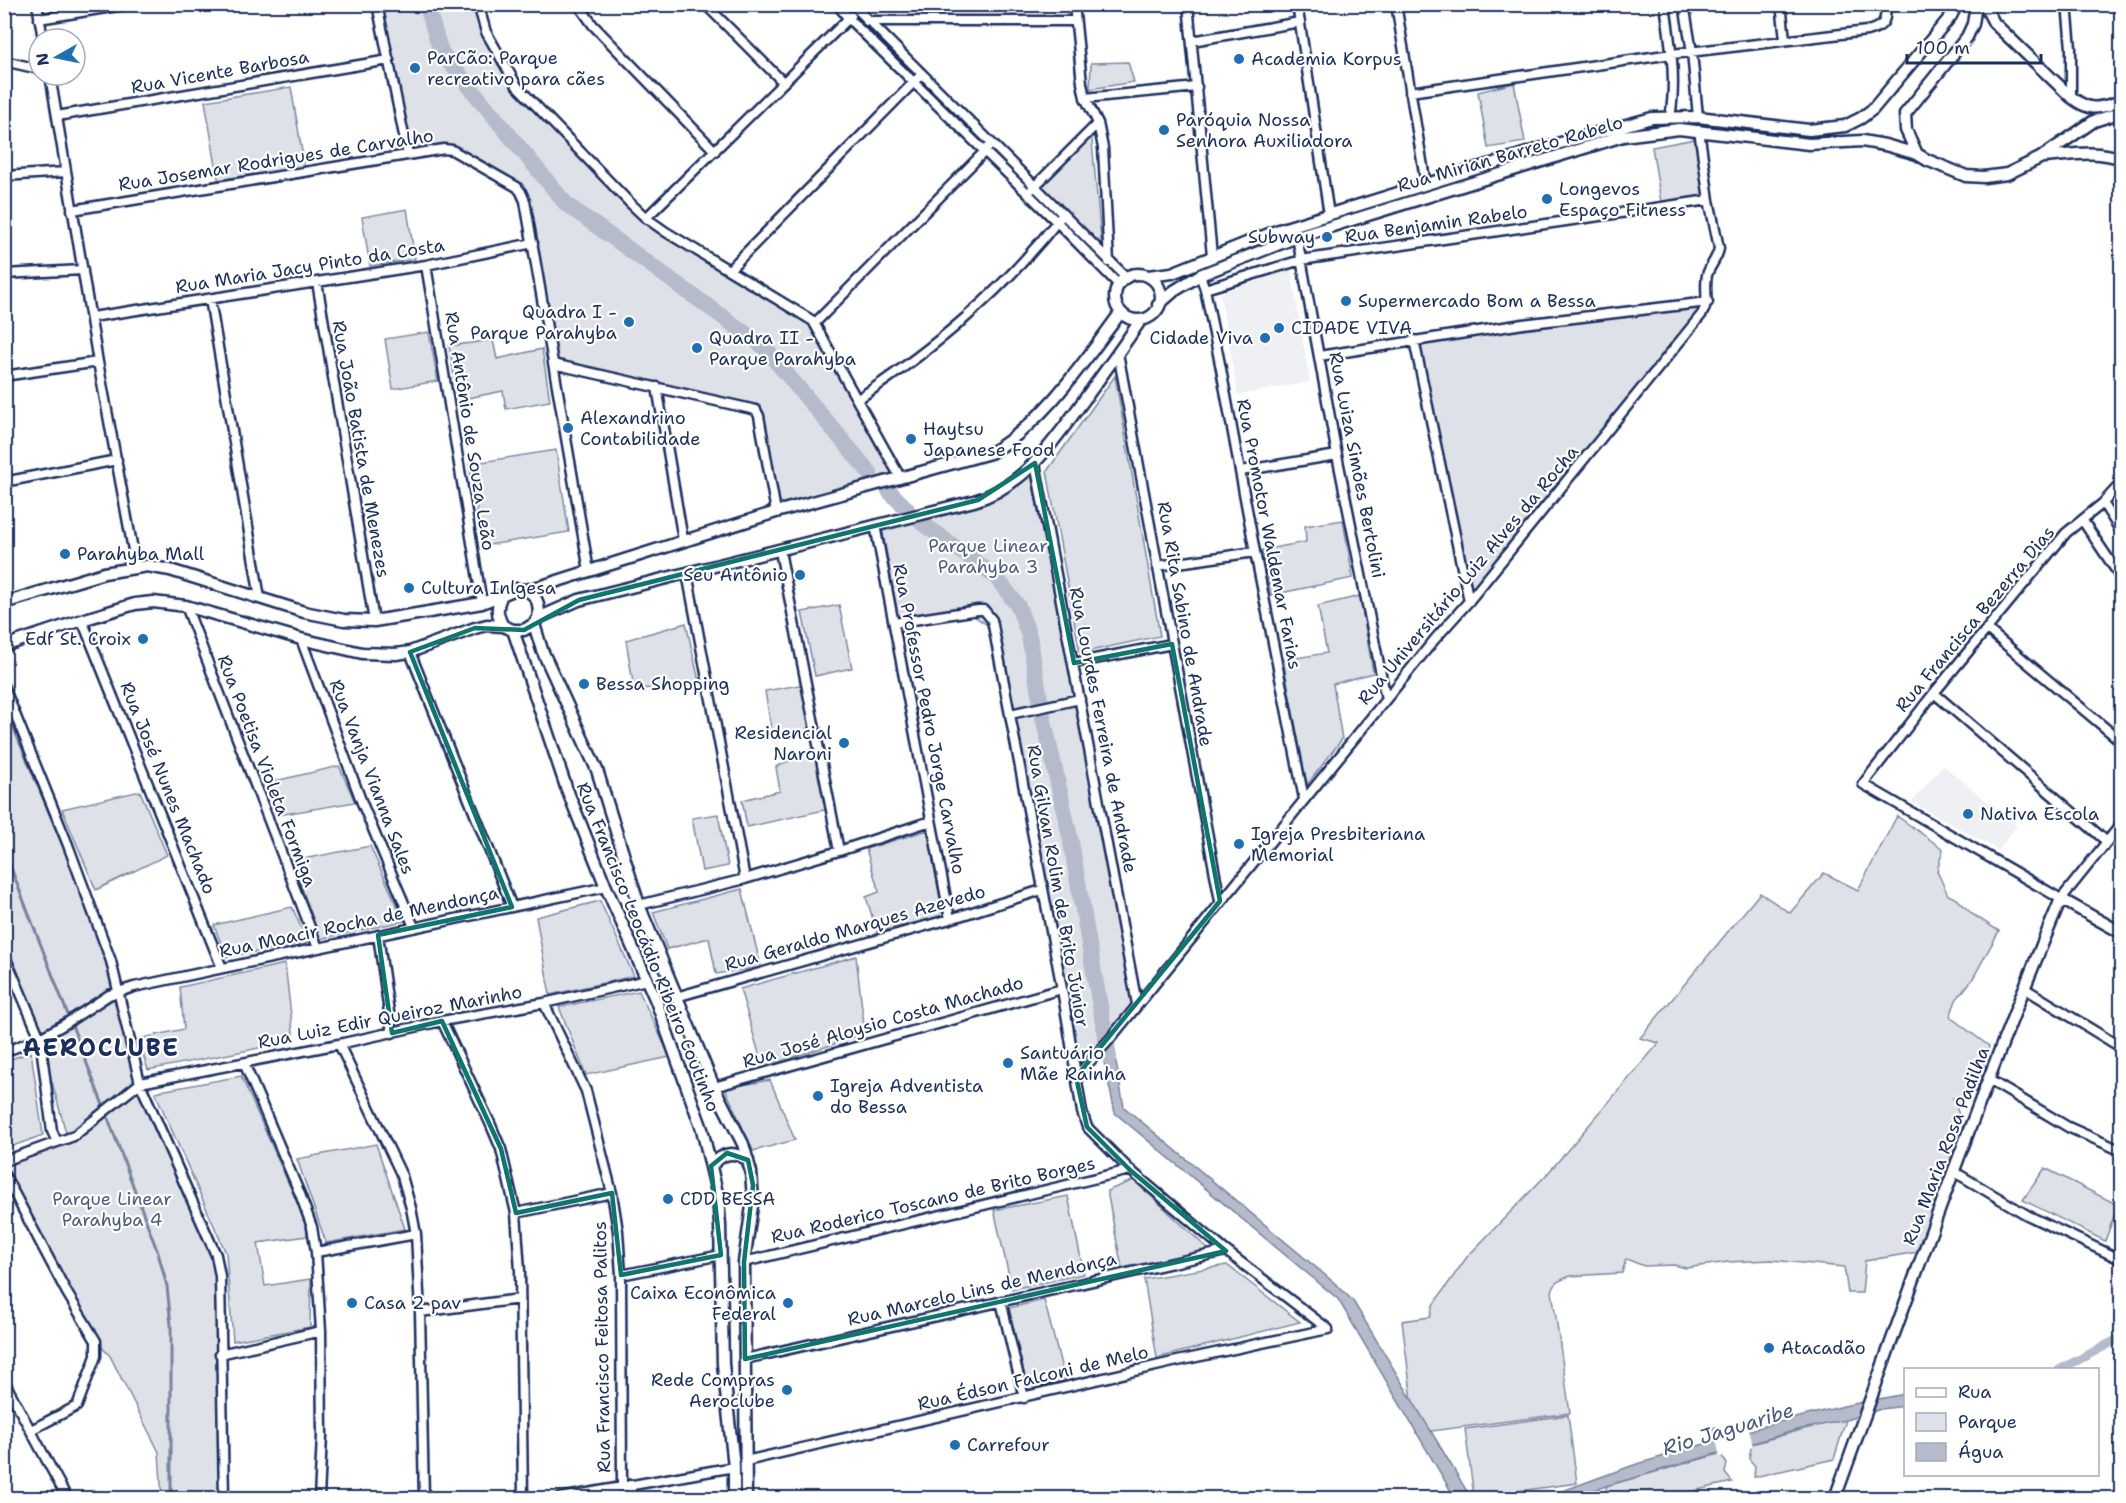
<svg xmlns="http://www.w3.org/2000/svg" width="2126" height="1503" font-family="'Shantell Sans',sans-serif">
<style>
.built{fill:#eff0f4}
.green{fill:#dee1e7;stroke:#7c88a2;stroke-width:1.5}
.water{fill:#b5bbca;stroke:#77839f;stroke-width:1.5}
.pier{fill:#fff}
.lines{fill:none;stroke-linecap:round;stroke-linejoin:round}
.stream{stroke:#77839f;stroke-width:3}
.canal{stroke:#b5bbca;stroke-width:9}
.river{stroke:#b5bbca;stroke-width:16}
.minor-casing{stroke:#1b2f5e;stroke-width:13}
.major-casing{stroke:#1b2f5e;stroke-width:15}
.minor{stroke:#fff;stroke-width:8}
.major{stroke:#fff;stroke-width:10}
.marked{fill:none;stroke:#0f766e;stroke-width:4.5;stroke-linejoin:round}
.poi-dot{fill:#1f6fb2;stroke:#fff;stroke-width:2}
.labels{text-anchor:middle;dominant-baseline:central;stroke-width:4.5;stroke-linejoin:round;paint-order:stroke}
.poi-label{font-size:18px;fill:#1b2f5e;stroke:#fff;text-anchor:start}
.street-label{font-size:18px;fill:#1b2f5e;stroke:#fff}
.park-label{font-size:18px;fill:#4c5c80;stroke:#fff}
.water-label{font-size:20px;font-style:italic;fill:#49597e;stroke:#fff}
.district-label{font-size:24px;font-weight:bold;letter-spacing:1.5px;fill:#1b2f5e;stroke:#fff}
</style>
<rect width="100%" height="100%" fill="#fff"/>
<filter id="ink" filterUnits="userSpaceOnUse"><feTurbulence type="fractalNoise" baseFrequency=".0167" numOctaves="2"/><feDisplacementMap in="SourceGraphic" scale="12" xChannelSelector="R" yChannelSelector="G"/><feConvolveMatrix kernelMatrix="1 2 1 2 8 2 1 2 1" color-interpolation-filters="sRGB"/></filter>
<g filter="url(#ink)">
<path class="built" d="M 1291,270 L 1310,382 L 1238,395 L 1220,293 Z
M 1943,765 L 2017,826 L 1998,850 L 1912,802 Z"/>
<path class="green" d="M 373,5 L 481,5 L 486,26 L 517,84 L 644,215 L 814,322 L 898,477 L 777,511 L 759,408 L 552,362 L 522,187 L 448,146 L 404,153 Z
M 1128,62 L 1134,82 L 1090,89 L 1091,63 Z
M 1514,83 L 1525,142 L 1488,148 L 1478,92 Z
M 291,87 L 305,169 L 219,184 L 205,101 Z
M 1091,130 L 1102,251 L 1041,185 Z
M 1695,139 L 1705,195 L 1661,202 L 1652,147 Z
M 407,209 L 415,259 L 370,266 L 362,217 Z
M 1705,308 L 1470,596 L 1419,337 Z
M 429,332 L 438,381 L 393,389 L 385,339 Z
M 493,340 L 497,359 L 542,349 L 550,401 L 506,409 L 503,391 L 458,400 L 449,346 Z
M 1115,376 L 1160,636 L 1080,653 L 1047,471 Z
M 556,450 L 569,532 L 483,546 L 469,464 Z
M 1030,469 L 1134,1001 L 1075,1075 L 990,627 L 965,610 L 898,617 L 883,533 L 875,525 L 987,497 Z
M 1343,520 L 1353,578 L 1271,595 L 1262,550 L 1306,542 L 1305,526 Z
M 1360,596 L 1373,673 L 1333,684 L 1342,739 L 1307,785 L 1283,660 L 1327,653 L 1318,606 Z
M 839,605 L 852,668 L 815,676 L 802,612 Z
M 686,623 L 700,686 L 634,689 L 626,640 Z
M 810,683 L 818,733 L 773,740 L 765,691 Z
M 4,707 L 111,961 L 140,1083 L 219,1264 L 223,1492 L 184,1495 L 184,1498 L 162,1498 L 159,1452 L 110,1356 L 96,1341 L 5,1173 L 5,1161 L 69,1144 L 40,1038 L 5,951 Z
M 814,748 L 829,809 L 747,827 L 742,800 L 780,791 L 776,767 Z
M 339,766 L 355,802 L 273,816 L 262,784 Z
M 140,791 L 167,855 L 96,890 L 62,809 Z
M 718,814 L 728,866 L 702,871 L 692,818 Z
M 1897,816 L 1943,849 L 1937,871 L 1948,895 L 1957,899 L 1972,914 L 1999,931 L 1972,980 L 1956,1000 L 1950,1017 L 1989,1046 L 1976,1092 L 1953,1098 L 1963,1126 L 1917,1252 L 1865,1261 L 1862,1293 L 1848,1293 L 1844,1267 L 1771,1260 L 1728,1262 L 1686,1268 L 1674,1265 L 1644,1266 L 1626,1259 L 1622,1273 L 1570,1276 L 1557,1282 L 1552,1291 L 1570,1413 L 1416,1433 L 1402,1321 L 1430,1317 L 1433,1305 L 1467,1257 L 1549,1172 L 1659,1043 L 1640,1038 L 1760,893 L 1790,913 L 1824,873 L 1858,890 Z
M 928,830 L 943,916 L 877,932 L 866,897 L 879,892 L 866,849 Z
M 370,846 L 404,921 L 320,939 L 292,861 Z
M 742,889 L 761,967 L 716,974 L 709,938 L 667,949 L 653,912 Z
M 600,901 L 634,976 L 550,995 L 536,917 Z
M 292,907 L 308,943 L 226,957 L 214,925 Z
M 856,956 L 865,1034 L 763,1067 L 740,989 Z
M 285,964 L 294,1041 L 148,1070 L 138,1039 L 184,1029 L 180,987 Z
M 639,991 L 670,1057 L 586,1075 L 559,1007 Z
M 31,1052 L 43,1135 L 5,1149 L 5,1061 Z
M 241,1076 L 306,1223 L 307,1236 L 258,1243 L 265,1286 L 311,1279 L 310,1327 L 233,1341 L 226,1253 L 155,1092 Z
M 770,1080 L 795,1140 L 753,1151 L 725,1088 Z
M 376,1144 L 405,1229 L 326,1243 L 297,1159 Z
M 2045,1168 L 2118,1205 L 2105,1241 L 2023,1200 Z
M 1134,1180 L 1209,1250 L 1122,1268 L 1107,1191 Z
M 1068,1196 L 1084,1274 L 1012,1289 L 994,1210 Z
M 1227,1265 L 1300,1322 L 1157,1358 L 1144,1279 Z
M 1044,1300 L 1065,1380 L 1028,1391 L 1009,1308 Z
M 1568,1415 L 1577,1483 L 1474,1497 L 1465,1429 Z
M 1747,1420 L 1752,1444 L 1818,1425 L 1846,1420 L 1834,1459 L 1754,1477 L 1755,1466 L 1749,1459 L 1751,1448 L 1742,1421 Z
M 1716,1427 L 1717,1438 L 1721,1441 L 1721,1455 L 1727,1464 L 1725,1473 L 1732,1482 L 1667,1497 L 1667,1498 L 1607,1498 L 1606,1486 L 1719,1454 L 1713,1428 Z"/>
<path class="water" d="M 1110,1030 L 1124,1107 L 1337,1285 L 1353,1301 L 1471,1498 L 1455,1498 L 1338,1299 L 1115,1113 L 1100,1043 Z
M 1905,1394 L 1905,1406 L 1881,1409 L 1846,1420 L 1797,1430 L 1606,1486 L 1571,1498 L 1543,1498 L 1631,1466 L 1771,1424 L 1848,1405 Z"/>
<path class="pier" d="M 1749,1428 L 1753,1447 L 1720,1457 L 1716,1439 Z"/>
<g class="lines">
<path class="stream" d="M 4,850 L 108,1118 L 158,1253 L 167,1286 L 171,1325 L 171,1498"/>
<path class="canal" d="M 2059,1370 L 2122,1337"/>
<path class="river" d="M 426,4 L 441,52 L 566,204 L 763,346 L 870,473
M 889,491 L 907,509
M 922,523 L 996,577 L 1018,606 L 1029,636 L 1044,721 L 1070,837 L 1109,1057"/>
<g class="minor-casing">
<path id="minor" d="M 37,4 L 43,39
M 377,4 L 408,155
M 478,4 L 486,32 L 517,86 L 629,202 L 646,218 L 666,232 L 813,321 L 900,477
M 578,4 L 593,25 L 715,151
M 705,4 L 783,82
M 837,4 L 849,19 L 1057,222 L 1119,285
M 852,4 L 1127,278
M 1074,4 L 1082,83 L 1085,98 L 1098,123 L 1103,148 L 1109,262
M 1188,4 L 1212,256
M 1297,4 L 1329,215
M 1396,4 L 1426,185
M 1665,4 C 1670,42 1677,79 1670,117
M 1684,4 L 1692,52 L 1698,117
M 1781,4 L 1785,39
M 2067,4 L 2071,48 L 2071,97
M 39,19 L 130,4
M 867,21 L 1075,21
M 1192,41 L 1300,22
M 4,61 L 39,69
M 50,75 L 98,362 L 136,566
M 1410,92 L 1672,54 L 1867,31 C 1884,27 1887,21 1885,4
M 1085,98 L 1197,87
M 57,116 L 389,60
M 4,176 L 66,172
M 1032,189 L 1098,123
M 72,210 L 444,149 L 452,150 L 517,187 L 521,192 L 525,201 L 589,571
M 646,218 L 851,16
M 1297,237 L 1337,455 L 1386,699
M 426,265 L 482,603
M 729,270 L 918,78
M 4,274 L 83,270
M 1200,275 L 1205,289 L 1221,369 L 1255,552 L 1304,799
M 317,282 L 374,621
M 1205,289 L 1301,260 L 1709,200
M 210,299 L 260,598
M 92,317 L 426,265 L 533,243
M 815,323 L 988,148
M 1414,340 L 1469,601
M 1118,353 L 1220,901
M 1319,356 L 1523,324 L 1708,302
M 553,364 L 756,410 L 759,416 L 776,512
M 4,376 L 98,362
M 657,387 L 683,540
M 858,399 C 936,347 1002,292 1060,218
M 1035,463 L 1137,1004
M 1241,471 L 1337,455
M 4,482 L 117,460
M 2122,482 L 2103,503 L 2066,533 L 1934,693 L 1863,784 L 2061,899 L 2122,823
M 2103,503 L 2122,533
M 2083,521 L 2122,579
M 875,525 L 950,919
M 780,551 L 839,851
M 1157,566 L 1255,552
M 687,573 L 745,879
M 186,606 L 318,948
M 82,620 L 222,968
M 894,623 L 978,610 L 984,610 L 992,620 L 1062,989 L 1082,1112 L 1087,1127 L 1130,1170 L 1226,1251 L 1328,1329
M 1987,629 L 2122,742
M 301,639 L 362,803 L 414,927
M 410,652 L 512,907
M 1074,663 L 1172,644
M 4,687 L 68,845 L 111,961 L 140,1083 L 216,1255 L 220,1276 L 224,1498
M 1934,693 L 2106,841
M 1010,714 L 1080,699
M 639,905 L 745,879 L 839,851 L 931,821
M 378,935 L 392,1033
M 4,954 L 40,1038 L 52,1131 L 57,1142
M 2024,988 L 2122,1048
M 676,997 L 950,919 L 1042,890
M 544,1003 L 586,1091 L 612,1193 L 618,1231 L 621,1275 L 622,1487
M 442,1021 L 490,1123 L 501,1149 L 516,1213 L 520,1271 L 523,1498
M 339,1044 L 402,1176 L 411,1208 L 416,1234 L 420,1312 L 424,1498
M 4,1052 L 40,1038 L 65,1024 L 109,995 L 134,987 L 606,887
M 244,1063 L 300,1194 L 312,1227 L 316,1252 L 321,1331 L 322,1436 L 319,1498
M 1076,1077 L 1110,1039 L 1435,639 L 1469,601 L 1702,314 C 1710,301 1704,289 1707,275 C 1710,265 1718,258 1719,248 L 1709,200 L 1699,130
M 1989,1080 L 2068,1127 L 2122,1151
M 714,1087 L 1062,989
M 4,1161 L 74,1136 L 140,1083 L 339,1044 L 442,1021 L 544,1003 L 647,980
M 1953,1171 L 2027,1215 L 2122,1260
M 4,1174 L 67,1293 L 96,1341 L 96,1356 L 77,1406 L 31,1430
M 516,1213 L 612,1193
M 316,1252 L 416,1234
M 744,1262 L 1130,1170
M 621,1275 L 721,1255
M 1001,1301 L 1024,1398
M 420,1312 L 520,1299
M 220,1354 L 321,1331
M 745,1359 L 1226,1251
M 4,1381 L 67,1498
M 746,1461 L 1173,1362 L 1328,1329
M 630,1485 L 632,1494
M 560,1498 L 734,1467"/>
</g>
<g class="major-casing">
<path id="major" d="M 1984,4 L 1994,23 L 2071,97 C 2092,113 2098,108 2122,101
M 1917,154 L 1906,130 L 1905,114 L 1967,37 L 1973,24 L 1976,4
M 2043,157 C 2070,155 2096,149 2122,159
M1115 297a23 23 0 1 1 46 0a23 23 0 1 1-46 0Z
M 1148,276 L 1172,273 L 1279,230 L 1546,147 L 1652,118 L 1698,117 L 1809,130 L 1845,126 L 1861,118 L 1873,109 L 1951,16 L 1957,4
M 1158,305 L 1174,291 L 1200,275 L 1297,237 L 1623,136 L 1679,129 L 1809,144 L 1862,141 L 1885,145 L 1917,154 L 1927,160 L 1966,176 L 1984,177 L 2007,174 L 2040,158 L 2094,121 L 2122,112
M 526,590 C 538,596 540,606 538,618
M 501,597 C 496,608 497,615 503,626
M 4,603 L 104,573 L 147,566 L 170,570 L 304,612 L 344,620 L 374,621 L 423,613 L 482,603 L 516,589 L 526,590 L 545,585 L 776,512 L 990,453 C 1041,426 1086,359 1121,312
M 534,624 L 542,650 L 597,770 L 639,905 L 714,1087 L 743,1144 L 751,1172 L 753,1199 L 744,1262 L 746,1498
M 513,630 L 566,787 L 606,887 L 656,1001 L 702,1129 L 718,1197 L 720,1225 L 723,1364 L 734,1467 L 734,1498
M 4,646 L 82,620 L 135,604 L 153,602 L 186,606 L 301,639 L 362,653 L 396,654 L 410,652 L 475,628 L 487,625 L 503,626 L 513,630 L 524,630 L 534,624 L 538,618 L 579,600 L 974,501 C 1025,486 1054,441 1084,400 C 1103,374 1122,348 1140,321
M 711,1166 C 723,1153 732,1150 748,1160
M 1835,1498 C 1907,1298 1978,1096 2061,899 L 2122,933"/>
</g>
<use href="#minor" class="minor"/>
<use href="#major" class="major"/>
</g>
</g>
<path class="marked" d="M 1035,463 L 1074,663 L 1172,644 L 1220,901 L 1076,1077 L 1087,1127 L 1130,1170 L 1226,1251 L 745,1359 L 744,1262 L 753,1185 L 748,1160 L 727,1153 L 711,1166 L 721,1255 L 621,1275 L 612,1193 L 516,1213 L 501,1149 L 442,1021 L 392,1033 L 378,935 L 512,907 L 410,652 L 475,628 L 524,630 L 579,600 L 978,500 Z"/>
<g class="poi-dot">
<circle cx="1239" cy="59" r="6"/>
<circle cx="415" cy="68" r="6"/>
<circle cx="1164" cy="130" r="6"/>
<circle cx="1547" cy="199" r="6"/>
<circle cx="1327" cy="237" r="6"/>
<circle cx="1346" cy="301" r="6"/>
<circle cx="629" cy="322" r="6"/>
<circle cx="1279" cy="328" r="6"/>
<circle cx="1265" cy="338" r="6"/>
<circle cx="697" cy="348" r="6"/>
<circle cx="568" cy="428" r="6"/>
<circle cx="911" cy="439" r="6"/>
<circle cx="65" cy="554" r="6"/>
<circle cx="800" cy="575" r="6"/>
<circle cx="409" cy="588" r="6"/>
<circle cx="143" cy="639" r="6"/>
<circle cx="584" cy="684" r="6"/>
<circle cx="844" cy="743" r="6"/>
<circle cx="1968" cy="814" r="6"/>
<circle cx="1239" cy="844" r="6"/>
<circle cx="1008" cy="1063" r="6"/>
<circle cx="818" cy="1096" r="6"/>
<circle cx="668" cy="1199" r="6"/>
<circle cx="352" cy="1303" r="6"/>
<circle cx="788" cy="1303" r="6"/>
<circle cx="1769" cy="1348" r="6"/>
<circle cx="787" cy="1390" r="6"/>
<circle cx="955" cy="1445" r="6"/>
</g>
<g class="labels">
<g class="poi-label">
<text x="427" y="58">ParCão: Parque<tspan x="427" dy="21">recreativo para cães</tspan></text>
<text x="1251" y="59">Academia Korpus</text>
<text x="1176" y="120">Paróquia Nossa<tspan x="1176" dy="21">Senhora Auxiliadora</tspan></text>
<text x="1559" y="189">Longevos<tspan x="1559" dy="21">Espaço Fitness</tspan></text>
<text x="1315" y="237" text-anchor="end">Subway</text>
<text x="1358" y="301">Supermercado Bom a Bessa</text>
<text x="617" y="312" text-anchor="end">Quadra I -<tspan x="617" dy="21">Parque Parahyba</tspan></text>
<text x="1291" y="328">CIDADE VIVA</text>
<text x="709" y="338">Quadra II -<tspan x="709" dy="21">Parque Parahyba</tspan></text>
<text x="1253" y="338" text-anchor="end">Cidade Viva</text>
<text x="580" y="418">Alexandrino<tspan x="580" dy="21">Contabilidade</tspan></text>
<text x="923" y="429">Haytsu<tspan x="923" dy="21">Japanese Food</tspan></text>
<text x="77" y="554">Parahyba Mall</text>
<text x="788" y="575" text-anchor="end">Seu Antônio</text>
<text x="421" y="588">Cultura Inlgesa</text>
<text x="131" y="639" text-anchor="end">Edf St. Croix</text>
<text x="596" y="684">Bessa Shopping</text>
<text x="832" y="733" text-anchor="end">Residencial<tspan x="832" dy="21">Naroni</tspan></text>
<text x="1980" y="814">Nativa Escola</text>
<text x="1251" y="834">Igreja Presbiteriana<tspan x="1251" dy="21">Memorial</tspan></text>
<text x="1020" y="1053">Santuário<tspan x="1020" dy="21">Mãe Rainha</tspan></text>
<text x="830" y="1086">Igreja Adventista<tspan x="830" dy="21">do Bessa</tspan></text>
<text x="680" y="1199">CDD BESSA</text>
<text x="776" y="1293" text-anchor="end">Caixa Econômica<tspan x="776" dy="21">Federal</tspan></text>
<text x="364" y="1303">Casa 2 pav</text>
<text x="1781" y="1348">Atacadão</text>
<text x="775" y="1380" text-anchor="end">Rede Compras<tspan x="775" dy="21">Aeroclube</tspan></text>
<text x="967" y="1445">Carrefour</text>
</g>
<g class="street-label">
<text transform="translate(220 72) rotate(-10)">Rua Vicente Barbosa</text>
<text transform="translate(1510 154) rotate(-16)">Rua Mirian Barreto Rabelo</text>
<text transform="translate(276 160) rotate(-9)">Rua Josemar Rodrigues de Carvalho</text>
<text transform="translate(1436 224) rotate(-8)">Rua Benjamin Rabelo</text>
<text transform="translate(310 266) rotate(-9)">Rua Maria Jacy Pinto da Costa</text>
<text transform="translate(470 431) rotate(81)">Rua Antônio de Souza Leão</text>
<text transform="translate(361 449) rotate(80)">Rua João Batista de Menezes</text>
<text transform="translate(1357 465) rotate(79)">Rua Luiza Simões Bertolini</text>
<text transform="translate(1269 534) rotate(79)">Rua Promotor Waldemar Farias</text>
<text transform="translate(1468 575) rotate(-50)">Rua Universitário Luiz Alves da Rocha</text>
<text transform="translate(1975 619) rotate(-50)">Rua Francisca Bezerra Dias</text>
<text transform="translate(1185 624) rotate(80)">Rua Rita Sabino de Andrade</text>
<text transform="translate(929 719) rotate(79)">Rua Professor Pedro Jorge Carvalho</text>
<text transform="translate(1103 730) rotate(79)">Rua Lourdes Ferreira de Andrade</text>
<text transform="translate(267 771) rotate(69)">Rua Poetisa Violeta Formiga</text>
<text transform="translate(372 777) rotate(69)">Rua Vanja Vianna Sales</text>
<text transform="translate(168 788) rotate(68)">Rua José Nunes Machado</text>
<text transform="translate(1058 886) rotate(80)">Rua Gilvan Rolim de Brito Júnior</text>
<text transform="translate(359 922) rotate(-12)">Rua Moacir Rocha de Mendonça</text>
<text transform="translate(855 928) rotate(-16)">Rua Geraldo Marques Azevedo</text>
<text transform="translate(648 947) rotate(68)">Rua Francisco Leocádio Ribeiro Coutinho</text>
<text transform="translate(390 1017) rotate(-11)">Rua Luiz Edir Queiroz Marinho</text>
<text transform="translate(883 1022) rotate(-16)">Rua José Aloysio Costa Machado</text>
<text transform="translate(1946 1146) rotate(-69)">Rua Maria Rosa Padilha</text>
<text transform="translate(933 1200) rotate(-13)">Rua Roderico Toscano de Brito Borges</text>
<text transform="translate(982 1289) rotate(-13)">Rua Marcelo Lins de Mendonça</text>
<text transform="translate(602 1347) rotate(-91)">Rua Francisco Feitosa Palitos</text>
<text transform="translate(1033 1378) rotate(-13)">Rua Édson Falconi de Melo</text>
</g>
<g class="park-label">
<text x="988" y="546">Parque Linear<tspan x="988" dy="21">Parahyba 3</tspan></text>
<text x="112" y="1199">Parque Linear<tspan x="112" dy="21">Parahyba 4</tspan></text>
</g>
<g class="water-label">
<text transform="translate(1728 1429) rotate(-17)">Rio Jaguaribe</text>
</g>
<g class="district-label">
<text x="101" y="1048">AEROCLUBE</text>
</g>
</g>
<rect width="2126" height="1503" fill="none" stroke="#fff" stroke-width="24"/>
<rect x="12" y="12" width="2102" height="1479" fill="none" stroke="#1b2f5e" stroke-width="2" filter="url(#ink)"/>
<rect x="1904" y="1368" width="195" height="108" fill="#ffffff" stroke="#a4acbf" stroke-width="1.5"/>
<rect x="1916" y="1388" width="30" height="9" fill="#ffffff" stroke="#a4acbf" stroke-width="1.5"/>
<text x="1958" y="1398" font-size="18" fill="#1b2f5e">Rua</text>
<rect x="1916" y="1413" width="30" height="18" fill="#dee1e7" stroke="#a4acbf" stroke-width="1.5"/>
<text x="1958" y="1428" font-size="18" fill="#1b2f5e">Parque</text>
<rect x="1916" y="1443" width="30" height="18" fill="#b5bbca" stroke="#a4acbf" stroke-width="1.5"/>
<text x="1958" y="1458" font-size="18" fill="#1b2f5e">Água</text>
<g transform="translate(57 57) rotate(261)"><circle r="28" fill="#ffffff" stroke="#a4acbf" stroke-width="1.5"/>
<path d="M0-4.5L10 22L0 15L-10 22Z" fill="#1f6fb2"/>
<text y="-9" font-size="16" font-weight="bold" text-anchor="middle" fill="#1b2f5e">N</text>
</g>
<path d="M1907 54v9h134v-9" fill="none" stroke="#1b2f5e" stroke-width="3"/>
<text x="1916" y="54" font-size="18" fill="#1b2f5e" stroke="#ffffff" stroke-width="4.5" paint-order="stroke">100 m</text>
</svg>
